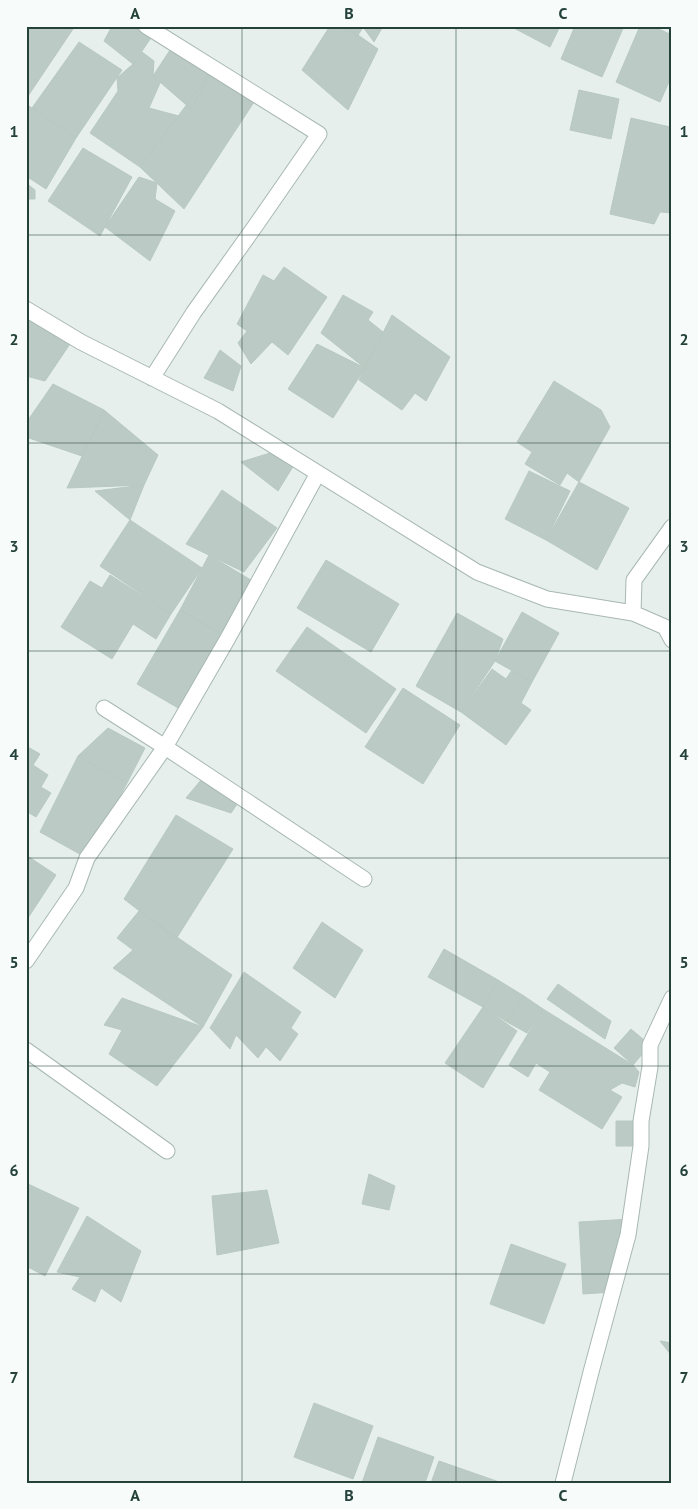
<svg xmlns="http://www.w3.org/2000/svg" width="698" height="1509" font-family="'PT Sans',sans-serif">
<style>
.building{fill:#bbcac4;stroke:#b8c9c2}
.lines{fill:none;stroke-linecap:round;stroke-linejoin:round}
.street-casing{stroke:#a8b8b2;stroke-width:17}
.street{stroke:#fff;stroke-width:15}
.grid{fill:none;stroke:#24423a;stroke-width:1;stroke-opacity:0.55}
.neatline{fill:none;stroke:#24423a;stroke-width:2}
.grid-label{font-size:16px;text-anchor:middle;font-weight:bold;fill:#24423a}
</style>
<rect width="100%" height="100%" fill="#e6efeb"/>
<path class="building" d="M 26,26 L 75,26 L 26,99 Z
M 112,26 L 146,26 L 155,32 L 133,64 L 104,41 Z
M 330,26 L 345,26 L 378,49 L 348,110 L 302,70 Z
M 343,26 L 383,26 L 374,42 L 363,27 L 357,37 Z
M 510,26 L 560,26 L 550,47 Z
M 575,26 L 624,26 L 602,77 L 561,59 Z
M 640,26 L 652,26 L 672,35 L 672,75 L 660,102 L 616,82 Z
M 79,42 L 122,70 L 76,138 L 32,108 Z
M 174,44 L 214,68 L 191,109 L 153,76 Z
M 142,52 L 154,61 L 153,76 L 160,83 L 149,108 L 179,116 L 140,167 L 90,133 L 118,91 L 117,78 L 133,64 Z
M 214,68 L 258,96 L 184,209 L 140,167 Z
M 579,90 L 619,99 L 611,139 L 570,130 Z
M 26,104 L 76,138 L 46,189 L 26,176 Z
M 631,118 L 670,127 L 672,138 L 672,213 L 660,212 L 654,224 L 610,214 Z
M 83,148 L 132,177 L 100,236 L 48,201 Z
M 139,177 L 157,183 L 155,199 L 175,211 L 150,261 L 105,227 Z
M 26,183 L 35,190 L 35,199 L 26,199 Z
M 284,267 L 327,297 L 288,355 L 272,342 L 251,364 L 238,343 L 247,331 L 237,324 L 263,275 L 274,281 Z
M 343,295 L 373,312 L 368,320 L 383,332 L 365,368 L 321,333 Z
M 392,315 L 450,357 L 426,401 L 415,393 L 402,410 L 359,380 Z
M 26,319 L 74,338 L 45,381 L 26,376 Z
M 317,344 L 365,368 L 333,418 L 288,389 Z
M 220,350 L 241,366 L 233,391 L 204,378 Z
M 554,381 L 601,410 L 610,427 L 579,482 L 567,473 L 560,485 L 525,464 L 532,452 L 517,442 Z
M 53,384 L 104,410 L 82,456 L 26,437 L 26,423 Z
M 104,410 L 158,455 L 144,485 L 67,488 Z
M 270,453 L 297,460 L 278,491 L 241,462 Z
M 529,471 L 570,491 L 546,540 L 505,519 Z
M 579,482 L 629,508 L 597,570 L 546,540 Z
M 144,485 L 130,520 L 95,491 Z
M 222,490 L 277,528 L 244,572 L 186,544 Z
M 130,520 L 202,568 L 171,614 L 100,566 Z
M 209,555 L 256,583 L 228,638 L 180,610 Z
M 326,560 L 399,604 L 371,652 L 297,608 Z
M 110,575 L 171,614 L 156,639 L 133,624 L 112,659 L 61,627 L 90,581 L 102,588 Z
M 180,610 L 228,638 L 185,712 L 137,684 Z
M 522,612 L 559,633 L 532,682 L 495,661 Z
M 457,613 L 503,639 L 495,661 L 461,712 L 416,686 Z
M 307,627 L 396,689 L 366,733 L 276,671 Z
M 492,669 L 506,679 L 512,670 L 532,682 L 521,703 L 531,710 L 506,745 L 461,712 Z
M 403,688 L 460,725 L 423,784 L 365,747 Z
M 108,728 L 145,748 L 127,783 L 78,756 Z
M 26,746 L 40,754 L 33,765 L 48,775 L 41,787 L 51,793 L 36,817 L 26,811 Z
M 78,756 L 127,783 L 87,858 L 40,832 Z
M 206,774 L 242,797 L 231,813 L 186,798 Z
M 176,815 L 233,849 L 176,939 L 124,899 Z
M 26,855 L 56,875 L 28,918 L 26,917 Z
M 139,911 L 232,975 L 203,1027 L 113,968 L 133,950 L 117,938 Z
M 322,922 L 363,950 L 335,998 L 293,968 Z
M 444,949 L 498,980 L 483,1007 L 428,977 Z
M 244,972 L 301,1012 L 291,1028 L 298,1034 L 280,1061 L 266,1047 L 258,1058 L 236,1035 L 230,1049 L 210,1028 Z
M 498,980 L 524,996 L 507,1022 L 483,1007 Z
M 558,984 L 611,1021 L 605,1039 L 547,999 Z
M 524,996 L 543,1009 L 527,1033 L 507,1022 Z
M 122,998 L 203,1027 L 157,1086 L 109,1054 L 122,1030 L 104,1025 Z
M 483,1007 L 517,1031 L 483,1088 L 445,1063 Z
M 543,1009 L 633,1065 L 639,1072 L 635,1087 L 622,1083 L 610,1090 L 622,1097 L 602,1129 L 539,1090 L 550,1072 L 536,1063 L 528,1077 L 509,1065 Z
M 631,1029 L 650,1045 L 633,1065 L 614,1048 Z
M 616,1121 L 641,1121 L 641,1146 L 616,1146 Z
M 369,1174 L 395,1186 L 389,1210 L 362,1204 Z
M 26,1183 L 79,1208 L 45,1276 L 26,1266 Z
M 267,1190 L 279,1243 L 217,1255 L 212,1196 Z
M 87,1216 L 141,1251 L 121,1302 L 101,1288 L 95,1302 L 72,1289 L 80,1277 L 57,1272 Z
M 631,1219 L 613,1292 L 583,1294 L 579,1222 Z
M 511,1244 L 566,1264 L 544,1324 L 490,1304 Z
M 660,1341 L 672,1343 L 672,1356 Z
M 314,1403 L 373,1426 L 353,1479 L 294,1457 Z
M 378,1437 L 434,1457 L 425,1483 L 362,1483 Z
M 439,1461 L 502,1483 L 431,1483 Z"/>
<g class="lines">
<g class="street-casing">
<path id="street" d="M 146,26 L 319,134 L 256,225 L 194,312 L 152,378
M 26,309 L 81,342 L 218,411 L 477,572 L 547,599 L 633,613 L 665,627 L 672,640
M 633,613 L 634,580 L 672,527
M 104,708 L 165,747 L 364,879
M 26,961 L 76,888 L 87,858 L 165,747 L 228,638 L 318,473
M 26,1050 L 167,1151
M 563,1483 L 591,1372 L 628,1235 L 641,1146 L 641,1121 L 650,1067 L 650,1045 L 672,998"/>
</g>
<use href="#street" class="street"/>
</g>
<path class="grid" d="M 242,26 L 242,1483M 456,26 L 456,1483M 26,235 L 672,235M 26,443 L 672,443M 26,651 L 672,651M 26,858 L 672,858M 26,1066 L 672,1066M 26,1274 L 672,1274"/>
<rect width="698" height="1509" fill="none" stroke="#f7fbf9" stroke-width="55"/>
<rect x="28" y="28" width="642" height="1454" class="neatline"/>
<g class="grid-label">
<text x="135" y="19">A</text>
<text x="349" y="19">B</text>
<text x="563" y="19">C</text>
<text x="14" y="137">1</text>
<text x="684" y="137">1</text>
<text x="14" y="345">2</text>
<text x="684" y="345">2</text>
<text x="14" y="552">3</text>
<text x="684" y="552">3</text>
<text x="14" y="760">4</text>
<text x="684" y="760">4</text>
<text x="14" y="968">5</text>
<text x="684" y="968">5</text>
<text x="14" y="1176">6</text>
<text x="684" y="1176">6</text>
<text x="14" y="1383">7</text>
<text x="684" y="1383">7</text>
<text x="135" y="1501">A</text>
<text x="349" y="1501">B</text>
<text x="563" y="1501">C</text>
</g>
</svg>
